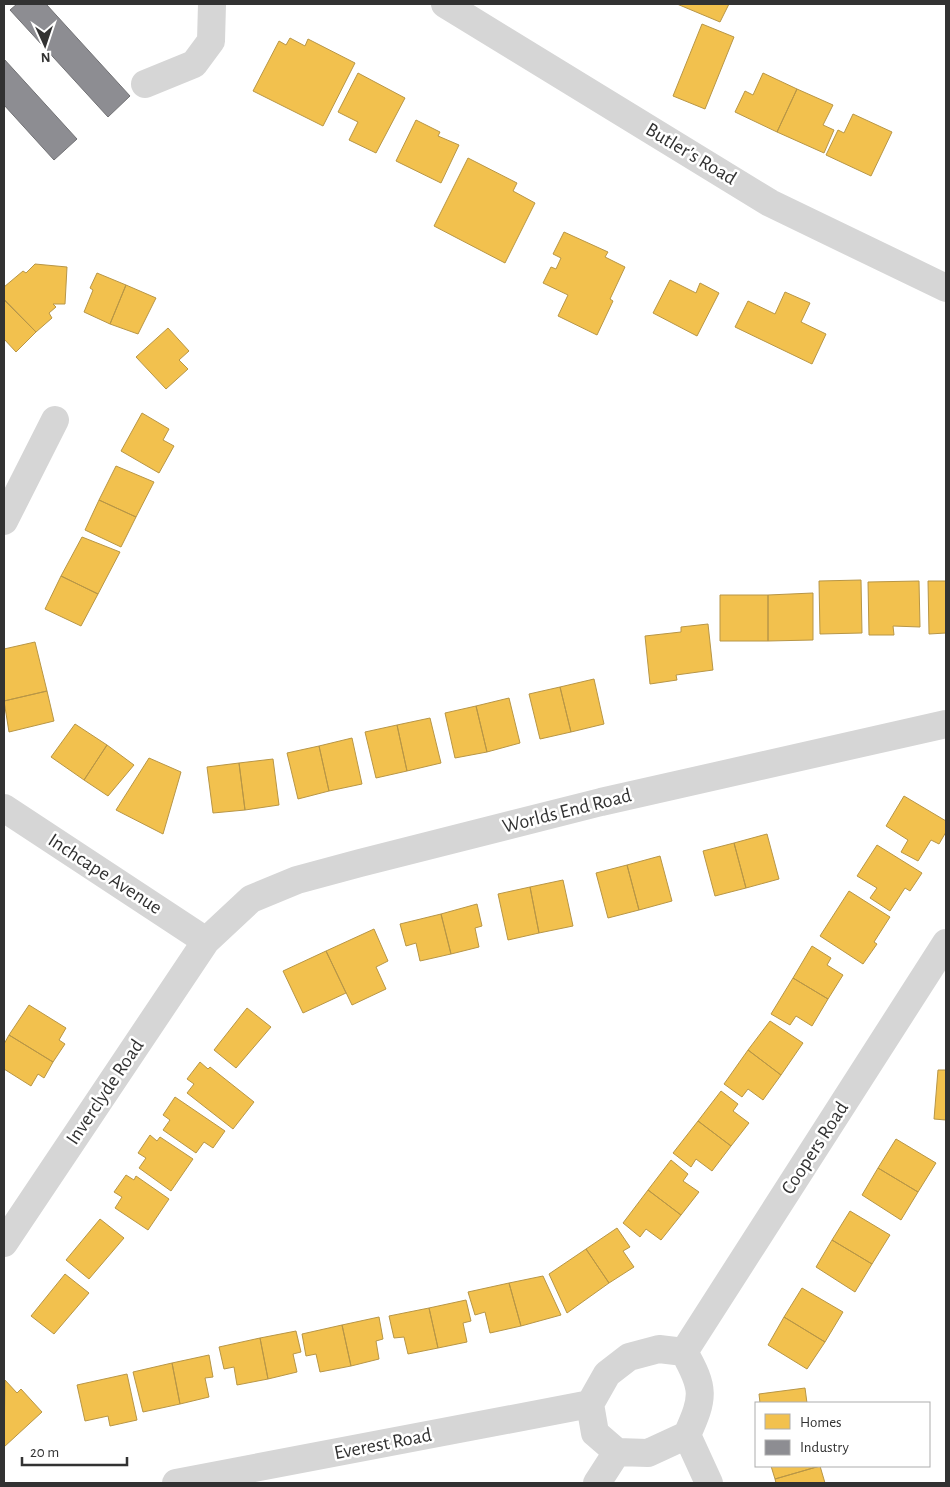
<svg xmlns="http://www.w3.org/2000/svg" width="950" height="1487" font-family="'Alegreya Sans',sans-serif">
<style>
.homes{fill:#f2c14e;stroke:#b89646}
.industry{fill:#8d8d92;stroke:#727275}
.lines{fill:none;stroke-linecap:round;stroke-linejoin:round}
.minor{stroke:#d6d6d6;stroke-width:28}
.labels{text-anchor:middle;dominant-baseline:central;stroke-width:5;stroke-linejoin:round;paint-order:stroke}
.street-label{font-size:20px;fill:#323232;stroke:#fff}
</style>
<rect width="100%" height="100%" fill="#fff"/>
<path class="homes" d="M 677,4 L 729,4 L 720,22 Z
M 702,24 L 734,37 L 705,109 L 673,96 Z
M 290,38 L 305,46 L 308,39 L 355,63 L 323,126 L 253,91 L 279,41 L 286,45 Z
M 358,73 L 405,98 L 376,153 L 349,140 L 358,122 L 338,112 Z
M 763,73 L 797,89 L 777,132 L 735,112 L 745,91 L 753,95 Z
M 797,89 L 833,105 L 823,125 L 834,130 L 824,153 L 777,132 Z
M 853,114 L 892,132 L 871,176 L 826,155 L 838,130 L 844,133 Z
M 416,120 L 440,132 L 438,136 L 459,145 L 441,183 L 396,161 Z
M 468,158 L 517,183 L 513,191 L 535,203 L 505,263 L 434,226 Z
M 564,232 L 608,252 L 605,257 L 625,267 L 610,299 L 613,301 L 597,335 L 558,316 L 568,295 L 543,283 L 551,267 L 556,269 L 561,258 L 553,254 Z
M 35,264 L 67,267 L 65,304 L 53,304 L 56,307 L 49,313 L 52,318 L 36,332 L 4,299 L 4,287 L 23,271 L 26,273 Z
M 97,273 L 126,285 L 110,324 L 84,312 L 93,290 L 90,288 Z
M 670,280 L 696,293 L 700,283 L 719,293 L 697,336 L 653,313 Z
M 126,285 L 156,298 L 138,334 L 110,324 Z
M 785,292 L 810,303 L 801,322 L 826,334 L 812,364 L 735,327 L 748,301 L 775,314 Z
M 4,300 L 36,332 L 16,352 L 4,339 Z
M 168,328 L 189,351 L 179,360 L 188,369 L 166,389 L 136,357 Z
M 142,413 L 169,429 L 163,440 L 174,446 L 159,473 L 121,451 Z
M 116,466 L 154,482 L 136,517 L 99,500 Z
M 99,500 L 136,517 L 121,547 L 85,530 Z
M 82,537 L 120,552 L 98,594 L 61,576 Z
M 61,576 L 98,594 L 81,626 L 45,609 Z
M 861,580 L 862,633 L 820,634 L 819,581 Z
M 919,581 L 920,627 L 893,626 L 894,635 L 869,635 L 868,582 Z
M 928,581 L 946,581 L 946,633 L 929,634 Z
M 813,593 L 813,640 L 768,641 L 768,595 Z
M 720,595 L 768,595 L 768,641 L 720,641 Z
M 708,624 L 713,670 L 676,675 L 677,680 L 650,684 L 645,636 L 681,632 L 681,627 Z
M 35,642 L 47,691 L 4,701 L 4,649 Z
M 594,679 L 604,724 L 571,732 L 560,687 Z
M 560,687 L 571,732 L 540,739 L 529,694 Z
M 47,691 L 54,721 L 9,732 L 4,701 Z
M 509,698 L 520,743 L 487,752 L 476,706 Z
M 476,706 L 487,752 L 455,758 L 445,713 Z
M 430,718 L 441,763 L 407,771 L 397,725 Z
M 75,724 L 107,745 L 84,780 L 51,757 Z
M 397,725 L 407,771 L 376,778 L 365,732 Z
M 352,738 L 362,784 L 329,791 L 319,746 Z
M 107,745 L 134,765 L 108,796 L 84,780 Z
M 319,746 L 329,791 L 298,799 L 287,753 Z
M 149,758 L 181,772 L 163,834 L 116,810 Z
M 273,759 L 279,805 L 245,810 L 239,763 Z
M 239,763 L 245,810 L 213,813 L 207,767 Z
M 904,796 L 946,821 L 946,832 L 939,844 L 931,840 L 918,861 L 901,852 L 908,840 L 886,826 Z
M 767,834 L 779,879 L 746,888 L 734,843 Z
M 734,843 L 746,888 L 715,896 L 703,851 Z
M 877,845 L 922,873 L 910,891 L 905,888 L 890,911 L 870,898 L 877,888 L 857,876 Z
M 660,856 L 672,901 L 639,910 L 627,865 Z
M 627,865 L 639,910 L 608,918 L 596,873 Z
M 563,880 L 573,926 L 539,933 L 530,887 Z
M 530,887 L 539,933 L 508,940 L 498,894 Z
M 849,891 L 890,917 L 874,942 L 877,944 L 863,964 L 820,936 Z
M 477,904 L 482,926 L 475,928 L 479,947 L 451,954 L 441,914 Z
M 441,914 L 451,954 L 420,961 L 416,943 L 406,946 L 400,924 Z
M 374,929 L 388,961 L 376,967 L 386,989 L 352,1005 L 326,951 Z
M 812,946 L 831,958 L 827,965 L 843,975 L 828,999 L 793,978 Z
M 326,951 L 346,993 L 303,1013 L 283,971 Z
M 793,978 L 828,999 L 812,1026 L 796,1016 L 790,1025 L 771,1014 Z
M 29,1005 L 66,1028 L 59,1040 L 65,1044 L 53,1062 L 9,1035 Z
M 247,1008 L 271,1027 L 236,1068 L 214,1050 Z
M 770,1021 L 803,1043 L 781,1075 L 748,1050 Z
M 9,1035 L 53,1062 L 44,1078 L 38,1074 L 31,1086 L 4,1069 L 4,1044 Z
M 748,1050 L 781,1075 L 763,1100 L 748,1089 L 742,1097 L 724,1084 Z
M 200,1062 L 208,1069 L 210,1067 L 254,1102 L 233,1129 L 187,1093 L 194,1084 L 187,1079 Z
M 938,1070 L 946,1070 L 946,1120 L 934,1119 Z
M 721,1091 L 738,1104 L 733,1111 L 749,1123 L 731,1146 L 698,1121 Z
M 175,1097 L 225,1131 L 213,1148 L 204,1142 L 196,1153 L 163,1130 L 170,1120 L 163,1115 Z
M 698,1121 L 731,1146 L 712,1171 L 696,1159 L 691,1167 L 673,1153 Z
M 150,1135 L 157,1141 L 160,1137 L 193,1159 L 171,1191 L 139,1168 L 146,1158 L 138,1153 Z
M 896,1139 L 936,1163 L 918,1192 L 878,1168 Z
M 671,1160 L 688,1174 L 683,1181 L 699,1192 L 681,1215 L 648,1190 Z
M 878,1168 L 918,1192 L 901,1220 L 862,1195 Z
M 126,1175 L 134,1180 L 136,1176 L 169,1199 L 148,1230 L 115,1208 L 122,1197 L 114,1192 Z
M 648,1190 L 681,1215 L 661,1240 L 646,1229 L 640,1237 L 623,1223 Z
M 850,1211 L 890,1235 L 872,1264 L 832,1240 Z
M 100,1219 L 124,1238 L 89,1279 L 66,1260 Z
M 617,1228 L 630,1247 L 623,1251 L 634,1267 L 609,1283 L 586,1249 Z
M 832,1240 L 872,1264 L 855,1292 L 816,1267 Z
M 586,1249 L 609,1283 L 567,1313 L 549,1274 Z
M 65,1274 L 89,1293 L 54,1334 L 31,1316 Z
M 543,1276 L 561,1315 L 521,1326 L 509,1283 Z
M 509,1283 L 521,1326 L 490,1333 L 485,1312 L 475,1315 L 468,1292 Z
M 802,1288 L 843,1312 L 825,1342 L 784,1317 Z
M 466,1300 L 471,1321 L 463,1323 L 467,1342 L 438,1348 L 429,1308 Z
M 429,1308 L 438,1348 L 408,1354 L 404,1337 L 394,1338 L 389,1316 Z
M 379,1317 L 383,1339 L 376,1341 L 379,1359 L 351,1366 L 342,1325 Z
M 784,1317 L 825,1342 L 807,1369 L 768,1345 Z
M 342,1325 L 351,1366 L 320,1372 L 316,1354 L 306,1356 L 302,1334 Z
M 296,1331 L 301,1352 L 293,1354 L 297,1372 L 268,1379 L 260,1338 Z
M 260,1338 L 268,1379 L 237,1385 L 234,1367 L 224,1369 L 219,1347 Z
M 209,1355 L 213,1377 L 205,1378 L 209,1397 L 180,1404 L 172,1363 Z
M 172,1363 L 180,1404 L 143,1412 L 133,1372 Z
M 127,1374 L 137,1420 L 110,1426 L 108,1416 L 85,1421 L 77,1385 Z
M 5,1380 L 17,1393 L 21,1389 L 42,1412 L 4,1447 Z
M 805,1388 L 807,1403 L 760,1403 L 759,1394 Z
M 771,1466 L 820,1466 L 775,1479 Z
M 820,1466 L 825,1483 L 776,1483 L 775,1479 Z"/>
<path class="industry" d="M 17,4 L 46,4 L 130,96 L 108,117 L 10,10 Z
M 4,59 L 77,139 L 54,160 L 4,105 Z"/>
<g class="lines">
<path class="minor" d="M 445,4 L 770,203 L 946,288
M 145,84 L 194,64 L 211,41 L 212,4
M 4,521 L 55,420
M 4,808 L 206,941
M 4,1243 L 206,941 L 251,899 L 297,880 L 360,863 L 601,802 L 946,724
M 659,1349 L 684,1352 C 705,1389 704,1397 687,1435 L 648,1453 L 617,1452 L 595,1433 L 590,1404 L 607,1374 L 629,1357 Z
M 684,1352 L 946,943
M 687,1435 L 709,1483
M 176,1483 L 590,1404
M 597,1483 L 617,1452"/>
</g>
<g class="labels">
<g class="street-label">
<text transform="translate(691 154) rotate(31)">Butler's Road</text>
<text transform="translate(567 811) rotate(-14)">Worlds End Road</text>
<text transform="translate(105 874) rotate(33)">Inchcape Avenue</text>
<text transform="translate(105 1092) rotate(-56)">Inverclyde Road</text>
<text transform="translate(815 1148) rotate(-57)">Coopers Road</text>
<text transform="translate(383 1444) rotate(-11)">Everest Road</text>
</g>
</g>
<rect width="950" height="1487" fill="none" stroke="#323232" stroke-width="10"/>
<rect x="755" y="1402" width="175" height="65" fill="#ffffff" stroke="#adadad"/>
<rect x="765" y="1414" width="25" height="15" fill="#f2c14e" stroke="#adadad"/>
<text x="800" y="1427" font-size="15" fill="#323232">Homes</text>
<rect x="765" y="1440" width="25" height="15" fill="#8d8d92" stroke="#adadad"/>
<text x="800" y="1452" font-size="15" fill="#323232">Industry</text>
<g transform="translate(45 45) rotate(177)" stroke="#ffffff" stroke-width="4" paint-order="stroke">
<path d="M0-4L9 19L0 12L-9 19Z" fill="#323232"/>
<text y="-8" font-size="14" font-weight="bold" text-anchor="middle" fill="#323232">N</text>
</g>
<path d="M22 1457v8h105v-8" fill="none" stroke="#323232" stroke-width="2.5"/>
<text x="30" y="1457" font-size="15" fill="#323232" stroke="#ffffff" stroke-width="4" paint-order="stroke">20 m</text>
</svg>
